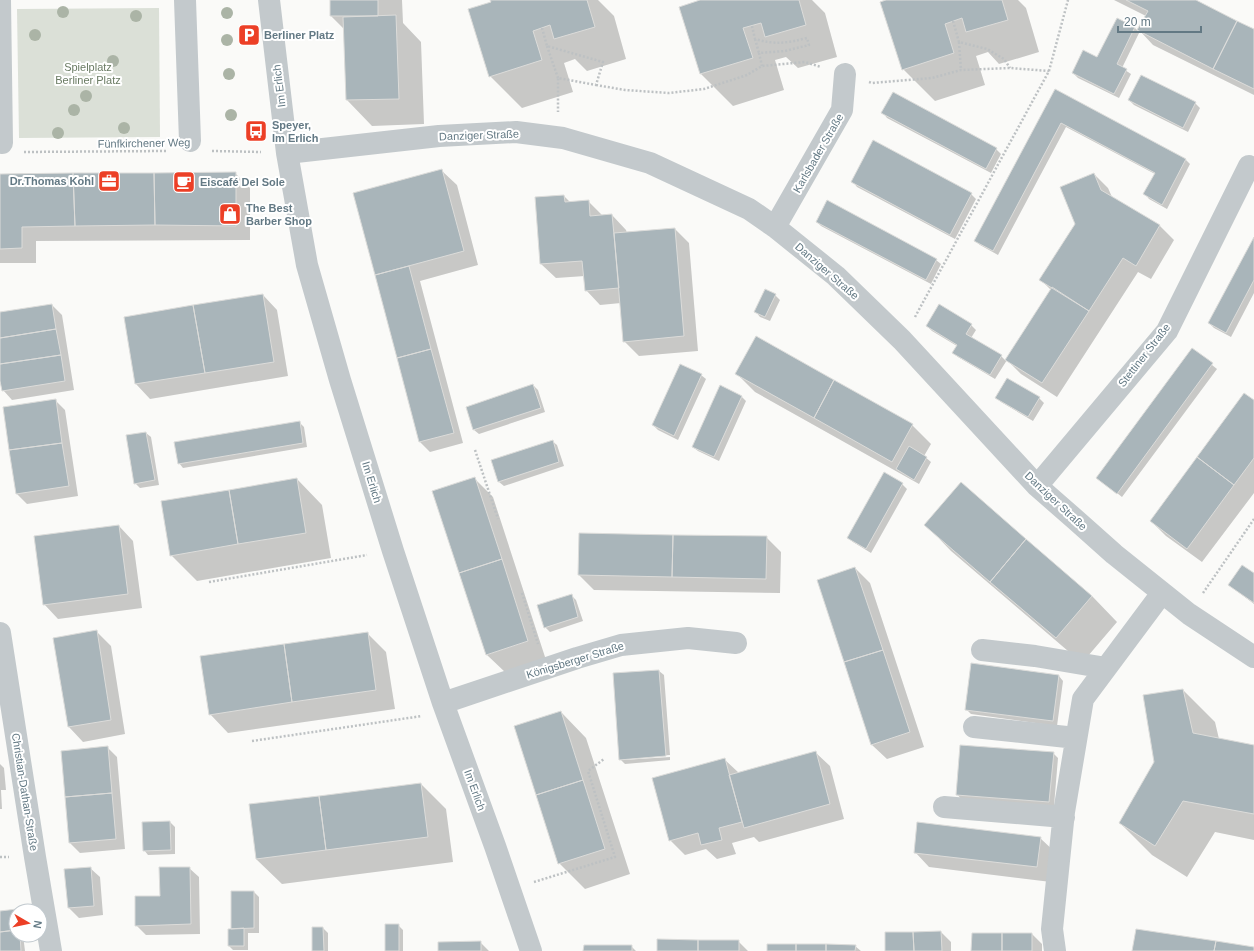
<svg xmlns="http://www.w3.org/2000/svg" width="1254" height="951" font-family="Arial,sans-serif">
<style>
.green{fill:#dbe0d7}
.shadow{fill:#0003}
.building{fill:#a9b5ba;stroke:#dcdcda}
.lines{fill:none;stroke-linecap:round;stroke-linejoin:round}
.path{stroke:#bdc1c3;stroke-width:2.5;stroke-dasharray:2 2;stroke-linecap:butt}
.minor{stroke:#c3c9cc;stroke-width:22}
.tree{fill:#abb4a6}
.labels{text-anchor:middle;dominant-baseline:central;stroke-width:4;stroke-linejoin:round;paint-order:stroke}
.poi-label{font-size:11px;font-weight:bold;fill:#637984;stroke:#fff;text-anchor:start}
.park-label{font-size:11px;fill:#6a7b63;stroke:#fff}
.street-label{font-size:11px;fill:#637984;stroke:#fff}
</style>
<rect width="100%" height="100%" fill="#fafaf8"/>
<path class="green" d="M 159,8 L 160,137 L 19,138 L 17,9 Z"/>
<path class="shadow" d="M 331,0 L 402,0 L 403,23 L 421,42 L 424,124 L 372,126 L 347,100 L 344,29 L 331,16 Z
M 491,0 L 598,0 L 614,16 L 626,59 L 587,71 L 575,59 L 564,63 L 573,92 L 522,108 L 490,76 Z
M 703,0 L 812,0 L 825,13 L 837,57 L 798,68 L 786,57 L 775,60 L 784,90 L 733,106 L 701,74 L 680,7 Z
M 889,0 L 1018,0 L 1026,8 L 1039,52 L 999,64 L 988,52 L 976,56 L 985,85 L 935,101 L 903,69 Z
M 1114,0 L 1194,0 L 1254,30 L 1254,95 L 1153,45 L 1140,31 L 1122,68 L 1131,74 L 1119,98 L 1078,78 L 1073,73 L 1098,59 L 1117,19 L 1135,28 L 1138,31 L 1146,16 Z
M 1056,90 L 1186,160 L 1190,164 L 1167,209 L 1149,199 L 1145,194 L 1155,174 L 1066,127 L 998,255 L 980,245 L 975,241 Z
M 893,94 L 996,149 L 1001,154 L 991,173 L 887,118 L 883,113 Z
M 1129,100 L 1195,103 L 1200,108 L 1188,132 L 1134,105 Z
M 442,171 L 457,185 L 478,265 L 420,281 L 463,443 L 430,452 L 420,442 L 354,194 Z
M 235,173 L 250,188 L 250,240 L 36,241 L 36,263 L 0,263 L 0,174 Z
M 1094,174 L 1108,188 L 1112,197 L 1160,226 L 1174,240 L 1151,279 L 1138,272 L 1057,397 L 1021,374 L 1007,360 L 995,379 L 958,357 L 953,353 L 957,346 L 932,331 L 927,326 L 939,306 L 971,325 L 976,330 L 971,338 L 1001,356 L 1006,361 L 1051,290 L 1041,280 L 1076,225 Z
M 853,182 L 971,194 L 976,199 L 955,239 L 857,187 Z
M 564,196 L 571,203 L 588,201 L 603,216 L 612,215 L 626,230 L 627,233 L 675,229 L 689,243 L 698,351 L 639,356 L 624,341 L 621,303 L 600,305 L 586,290 L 585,276 L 556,278 L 541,264 Z
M 817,222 L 936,260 L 941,264 L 931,284 L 821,226 Z
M 1254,239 L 1254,293 L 1231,337 L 1214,328 L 1209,323 Z
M 263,295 L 277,310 L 288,376 L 150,399 L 136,384 L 125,318 Z
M 775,295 L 780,300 L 770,321 L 760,317 L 756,312 Z
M 52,305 L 62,315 L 74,390 L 12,400 L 3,390 L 0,374 L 0,313 Z
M 1192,349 L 1217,369 L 1122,497 L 1098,478 Z
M 736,373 L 912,425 L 931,444 L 924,456 L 931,462 L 919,484 L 755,392 Z
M 701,375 L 706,379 L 678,440 L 658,430 L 653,425 Z
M 533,385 L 538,390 L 545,412 L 479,434 L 474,430 Z
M 741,396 L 746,401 L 719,461 L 698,451 L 693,447 Z
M 997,398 L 1039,398 L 1044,403 L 1033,421 L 1001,402 Z
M 55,400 L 65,410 L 78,496 L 27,504 L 17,494 L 4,408 Z
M 1254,401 L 1254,493 L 1202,562 L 1166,536 L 1151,521 Z
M 299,422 L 304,427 L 307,447 L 183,468 L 179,463 Z
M 146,433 L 151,437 L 159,485 L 140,488 L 135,483 Z
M 552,441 L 557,445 L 564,466 L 504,486 L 499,482 Z
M 474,478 L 493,497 L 546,660 L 506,673 L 487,655 Z
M 297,479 L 322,505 L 331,558 L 197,581 L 171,555 Z
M 902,484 L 907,489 L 871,553 L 853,542 L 848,537 Z
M 961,484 L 1092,596 L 1117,622 L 1082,663 L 951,551 L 926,525 Z
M 119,526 L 133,541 L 142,608 L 58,619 L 44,604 Z
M 580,534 L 766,537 L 781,552 L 780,593 L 594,590 L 579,575 Z
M 855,568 L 870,583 L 924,747 L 887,759 L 872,745 Z
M 1254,574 L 1254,604 L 1229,585 Z
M 571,595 L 576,600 L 583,621 L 550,632 L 545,627 Z
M 96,631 L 111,646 L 125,734 L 83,742 L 69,727 L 54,638 Z
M 367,633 L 386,652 L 395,709 L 228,733 L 210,714 Z
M 659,671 L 664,675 L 670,755 L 623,758 L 623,760 L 670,757 L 670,760 L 625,764 L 620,759 Z
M 1059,676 L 1063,681 L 1057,726 L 971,714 L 966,709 Z
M 1183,690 L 1215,722 L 1219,739 L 1254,746 L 1254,840 L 1215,832 L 1187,877 L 1152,855 L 1120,823 L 1155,762 Z
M 561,712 L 586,738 L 630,874 L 585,889 L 559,863 Z
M 107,747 L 117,757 L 125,849 L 80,853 L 70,843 Z
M 815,752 L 830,766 L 844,819 L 759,842 L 754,837 L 732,843 L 736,854 L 717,859 L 706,849 L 685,855 L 670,840 L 724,759 L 739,773 Z
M 1053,753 L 1058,758 L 1054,806 L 961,799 L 957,794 Z
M 0,764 L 4,768 L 6,790 L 1,790 L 2,809 L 0,809 Z
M 421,784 L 446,809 L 453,862 L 282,884 L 256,859 Z
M 170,822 L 175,827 L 175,854 L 148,855 L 144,850 Z
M 1040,838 L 1055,852 L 1051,882 L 929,867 L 915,852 Z
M 90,868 L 100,877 L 103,915 L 79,918 L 69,908 Z
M 189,868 L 199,877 L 200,934 L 146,935 L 136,925 L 161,897 Z
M 254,892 L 259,897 L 259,933 L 248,933 L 248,950 L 233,950 L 229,946 L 232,930 Z
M 17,910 L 16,935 L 23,935 L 25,951 L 0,951 L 0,912 Z
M 398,925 L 403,930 L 403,951 L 386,951 Z
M 323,928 L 328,933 L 328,951 L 313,951 Z
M 941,932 L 951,942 L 951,951 L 886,951 Z
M 1032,934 L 1042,944 L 1042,951 L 972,951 Z
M 738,941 L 748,951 L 658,951 Z
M 480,942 L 489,951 L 439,951 Z
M 631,946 L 636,951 L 584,951 Z
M 855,946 L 861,951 L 768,951 Z"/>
<path class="building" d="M 330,0 L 378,0 L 378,16 L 330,16 Z
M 490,0 L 587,0 L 595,27 L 554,39 L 550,25 L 533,31 L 542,60 L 489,77 L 468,9 L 491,2 Z
M 700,0 L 799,0 L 806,25 L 765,37 L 761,23 L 743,28 L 753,58 L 700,74 L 679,7 Z
M 886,0 L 1002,0 L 1008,20 L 966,32 L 962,18 L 945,24 L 954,53 L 902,70 L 880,2 Z
M 1126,0 L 1196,0 L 1237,21 L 1213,69 L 1137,30 L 1148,11 Z
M 396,15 L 399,99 L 346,100 L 343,17 Z
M 1117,18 L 1135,27 L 1117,64 L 1127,69 L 1114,94 L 1072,73 L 1083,50 L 1097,57 Z
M 1237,21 L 1254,29 L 1254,89 L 1213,69 Z
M 1141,75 L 1196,102 L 1183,128 L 1128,100 Z
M 1055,89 L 1186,159 L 1162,205 L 1143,194 L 1155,173 L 1061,123 L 993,251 L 974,241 Z
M 893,92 L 997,148 L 986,169 L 881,113 Z
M 873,140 L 972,193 L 950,235 L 851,182 Z
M 442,169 L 464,251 L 375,275 L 353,193 Z
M 236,172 L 236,226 L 155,225 L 154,173 Z
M 73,173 L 75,226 L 22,227 L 22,248 L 0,249 L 0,174 Z
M 73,173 L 154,173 L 155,225 L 75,226 Z
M 1094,173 L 1101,190 L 1160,225 L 1136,266 L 1123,258 L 1089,311 L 1039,280 L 1075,224 L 1060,187 Z
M 564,195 L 565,202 L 589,200 L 590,216 L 612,214 L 619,288 L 585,291 L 582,261 L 540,264 L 535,197 Z
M 827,200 L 937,259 L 926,280 L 816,222 Z
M 675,228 L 684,336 L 623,342 L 614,233 Z
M 1254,237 L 1254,280 L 1226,333 L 1208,323 Z
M 409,266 L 431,349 L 397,358 L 375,275 Z
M 1052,287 L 1089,311 L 1042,383 L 1005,360 Z
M 765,289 L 776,294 L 765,317 L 754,312 Z
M 263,294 L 274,362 L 205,373 L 193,305 Z
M 52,304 L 56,329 L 0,338 L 0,312 Z
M 939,304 L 972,324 L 966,334 L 1002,355 L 990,375 L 952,353 L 957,345 L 926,326 Z
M 193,305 L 205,373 L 135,384 L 124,317 Z
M 56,329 L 61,355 L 0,364 L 0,338 Z
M 756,336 L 834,380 L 814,418 L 735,374 Z
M 1192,348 L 1213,363 L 1117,494 L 1096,478 Z
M 431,349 L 454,433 L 419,442 L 397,358 Z
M 61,355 L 65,381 L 2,391 L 0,381 L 0,364 Z
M 680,364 L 702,374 L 674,436 L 652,425 Z
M 1007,378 L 1040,397 L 1028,417 L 995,398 Z
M 834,380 L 913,424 L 892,462 L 814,418 Z
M 533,384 L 541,408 L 473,430 L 466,407 Z
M 720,385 L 742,396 L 714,457 L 692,447 Z
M 1244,393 L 1254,400 L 1254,458 L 1234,485 L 1197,457 Z
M 56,399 L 62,443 L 9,450 L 3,407 Z
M 300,421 L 303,443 L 178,464 L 174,442 Z
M 146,432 L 155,480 L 134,484 L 126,435 Z
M 553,440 L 559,462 L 498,482 L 491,460 Z
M 62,443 L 69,486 L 16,494 L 9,450 Z
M 909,446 L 927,457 L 914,480 L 896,469 Z
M 1197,457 L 1234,485 L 1187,549 L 1150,521 Z
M 884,472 L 903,483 L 866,549 L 847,538 Z
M 475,477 L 502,559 L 459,573 L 432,491 Z
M 297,478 L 306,533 L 238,544 L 229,490 Z
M 961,482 L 1026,539 L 990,582 L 924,525 Z
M 229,490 L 238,544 L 170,556 L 161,501 Z
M 119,525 L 128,594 L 43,605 L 34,536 Z
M 579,533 L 673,535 L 672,577 L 578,575 Z
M 673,535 L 767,536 L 766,579 L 672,577 Z
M 1026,539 L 1092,596 L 1056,638 L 990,582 Z
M 502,559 L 528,641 L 486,655 L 459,573 Z
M 1242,565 L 1254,573 L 1254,603 L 1228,585 Z
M 855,567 L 883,650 L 844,662 L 817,580 Z
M 572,594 L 578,617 L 544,628 L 537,605 Z
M 97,630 L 111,720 L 68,727 L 53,638 Z
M 368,632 L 376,690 L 292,702 L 284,644 Z
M 284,644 L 292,702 L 209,715 L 200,656 Z
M 883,650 L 910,732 L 871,745 L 844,662 Z
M 971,663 L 1059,675 L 1053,721 L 965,710 Z
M 659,670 L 666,756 L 619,760 L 613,673 Z
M 1183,689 L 1193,733 L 1254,745 L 1254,814 L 1183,801 L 1155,846 L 1119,823 L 1154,762 L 1143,695 Z
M 561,711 L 583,780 L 536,795 L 514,726 Z
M 960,745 L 1054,752 L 1049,802 L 956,795 Z
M 108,746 L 112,793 L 65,797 L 61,751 Z
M 816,751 L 830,804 L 744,828 L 729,775 Z
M 725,758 L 742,822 L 719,828 L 722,840 L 701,845 L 698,833 L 669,841 L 652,778 Z
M 583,780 L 605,849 L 558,864 L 536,795 Z
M 421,783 L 428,837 L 326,850 L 319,796 Z
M 112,793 L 116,839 L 69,843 L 65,797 Z
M 319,796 L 326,850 L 256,859 L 249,804 Z
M 170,821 L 171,850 L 143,851 L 142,822 Z
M 917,822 L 1041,837 L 1037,867 L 914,853 Z
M 91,867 L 94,906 L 68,908 L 64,869 Z
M 159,867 L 190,867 L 191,924 L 135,926 L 135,896 L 160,896 Z
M 231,891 L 254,891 L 254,928 L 231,929 Z
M 17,909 L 17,911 L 16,911 L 16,930 L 0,932 L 0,911 Z
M 385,924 L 399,924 L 399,951 L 385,951 Z
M 312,927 L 323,927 L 324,951 L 312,951 Z
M 244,928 L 244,946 L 228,946 L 228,929 Z
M 1136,929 L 1216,941 L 1214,951 L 1132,951 Z
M 16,930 L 16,935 L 20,935 L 21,951 L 0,951 L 0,932 Z
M 941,931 L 942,951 L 914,951 L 913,932 Z
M 885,932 L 913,932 L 914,951 L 885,951 Z
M 972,933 L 1002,933 L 1002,951 L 971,951 Z
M 1002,933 L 1032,933 L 1032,951 L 1002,951 Z
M 657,939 L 698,940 L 698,951 L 657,951 Z
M 698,940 L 739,940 L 739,951 L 698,951 Z
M 481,941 L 481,951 L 438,951 L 438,942 Z
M 1216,941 L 1254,947 L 1254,951 L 1214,951 Z
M 767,944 L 796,944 L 796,951 L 767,951 Z
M 796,944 L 826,944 L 826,951 L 796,951 Z
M 826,944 L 856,945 L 855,951 L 826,951 Z
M 584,945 L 632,945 L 632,951 L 583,951 Z"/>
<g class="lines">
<path class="path" d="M 953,21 L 959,42 L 987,49 L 1004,59 L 1010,68
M 752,26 L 755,39 C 775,45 788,43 807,38 L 809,45 L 785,51 L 759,53 L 762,66
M 542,28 L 547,46 L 603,62 L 596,85 L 558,78 L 558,112
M 755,39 L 759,53
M 959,42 L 961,70
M 547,46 L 558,78
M 869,82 L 872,83 L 932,78 L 961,70 L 1010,68 L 1049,71
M 596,85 L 625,90 L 669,93 L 704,89 L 747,75 L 762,66 L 805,62 L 821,67
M 212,151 L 261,152
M 24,152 L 167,151
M 915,317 L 1049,71 L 1068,0
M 475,450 L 498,519
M 209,582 L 367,555
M 522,593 L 538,644
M 1203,593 L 1254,519
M 252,741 L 422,716
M 0,857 L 9,857
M 534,882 L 615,857 L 588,771 L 604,759"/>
<path class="minor" d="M 0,0 L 2,143
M 185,0 L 190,141
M 269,0 L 287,153 L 307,265 L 340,380 L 393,551 L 443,703 L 495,846 L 531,951
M 287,153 L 439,136 L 516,132 L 563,138 L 650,163 L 749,209 L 775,227 L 836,276 L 902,340 L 1037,486 L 1077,521 L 1114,554 L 1189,614 L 1254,657
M 775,227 L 842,110 L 845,74
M 1037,486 L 1167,331 L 1249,166
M 0,633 L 35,857 L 51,951
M 982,650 L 1035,656 L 1106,668
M 443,703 L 577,658 L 621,645 L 688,638 L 736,643
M 974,727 L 1076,738
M 944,807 L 1064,817
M 1055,951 L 1052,929 L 1064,812 L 1083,699 L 1162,593"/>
</g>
<g class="tree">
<circle cx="63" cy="12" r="6"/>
<circle cx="227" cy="13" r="6"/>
<circle cx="136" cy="16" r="6"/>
<circle cx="35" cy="35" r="6"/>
<circle cx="227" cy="40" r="6"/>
<circle cx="113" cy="61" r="6"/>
<circle cx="229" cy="74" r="6"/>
<circle cx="86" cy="96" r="6"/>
<circle cx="74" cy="110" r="6"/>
<circle cx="231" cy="115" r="6"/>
<circle cx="124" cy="128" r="6"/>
<circle cx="58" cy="133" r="6"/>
</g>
<defs>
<g id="parking-square" transform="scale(1.15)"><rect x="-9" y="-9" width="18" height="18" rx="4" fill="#ec3f26" stroke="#fff"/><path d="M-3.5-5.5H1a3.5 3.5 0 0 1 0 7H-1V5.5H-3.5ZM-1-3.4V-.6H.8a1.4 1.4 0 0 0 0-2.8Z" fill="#fff"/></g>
<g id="bus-square" transform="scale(1.15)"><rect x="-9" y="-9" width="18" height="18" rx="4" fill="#ec3f26" stroke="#fff"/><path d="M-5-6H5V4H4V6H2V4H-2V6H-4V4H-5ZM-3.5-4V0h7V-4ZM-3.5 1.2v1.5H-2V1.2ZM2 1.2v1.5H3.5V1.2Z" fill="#fff"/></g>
<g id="office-square" transform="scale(1.15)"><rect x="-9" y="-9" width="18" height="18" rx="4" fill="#ec3f26" stroke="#fff"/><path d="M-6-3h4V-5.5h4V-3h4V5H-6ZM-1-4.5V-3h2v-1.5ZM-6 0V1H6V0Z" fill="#fff"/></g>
<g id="cafe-square" transform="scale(1.15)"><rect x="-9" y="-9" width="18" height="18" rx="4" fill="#ec3f26" stroke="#fff"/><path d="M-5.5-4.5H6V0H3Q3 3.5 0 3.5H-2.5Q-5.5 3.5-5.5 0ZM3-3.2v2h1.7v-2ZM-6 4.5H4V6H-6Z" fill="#fff"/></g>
<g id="shop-square" transform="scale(1.15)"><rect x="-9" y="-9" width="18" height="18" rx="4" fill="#ec3f26" stroke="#fff"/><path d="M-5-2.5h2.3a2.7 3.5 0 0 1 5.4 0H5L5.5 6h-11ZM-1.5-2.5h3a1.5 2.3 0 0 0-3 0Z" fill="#fff"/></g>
</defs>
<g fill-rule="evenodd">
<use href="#parking-square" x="249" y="35"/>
<use href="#bus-square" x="256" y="131"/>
<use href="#office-square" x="109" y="181"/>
<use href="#cafe-square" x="184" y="182"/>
<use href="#shop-square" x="230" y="214"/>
</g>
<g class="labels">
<g class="poi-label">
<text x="264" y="35">Berliner Platz</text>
<text x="272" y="125">Speyer,<tspan x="272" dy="13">Im Erlich</tspan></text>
<text x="94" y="181" text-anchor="end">Dr.Thomas Kohl</text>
<text x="200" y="182">Eiscafé Del Sole</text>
<text x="246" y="208">The Best<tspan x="246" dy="13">Barber Shop</tspan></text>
</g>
<g class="park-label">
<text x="88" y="67">Spielplatz<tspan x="88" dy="13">Berliner Platz</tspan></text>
</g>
<g class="street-label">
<text transform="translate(279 86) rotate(-97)">Im Erlich</text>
<text transform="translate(479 135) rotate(-2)">Danziger Straße</text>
<text transform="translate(144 143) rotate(-1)">Fünfkirchener Weg</text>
<text transform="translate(818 153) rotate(-60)">Karlsbader Straße</text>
<text transform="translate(827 271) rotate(41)">Danziger Straße</text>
<text transform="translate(1144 355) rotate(-52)">Stettiner Straße</text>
<text transform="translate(372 482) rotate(73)">Im Erlich</text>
<text transform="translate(1056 501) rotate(43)">Danziger Straße</text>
<text transform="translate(575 660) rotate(-17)">Königsberger Straße</text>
<text transform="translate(475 790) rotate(70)">Im Erlich</text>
<text transform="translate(25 792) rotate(81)">Christian-Dathan-Straße</text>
</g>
</g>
<g transform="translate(28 923) rotate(99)"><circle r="19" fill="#ffffff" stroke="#c1c9ce"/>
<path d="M0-3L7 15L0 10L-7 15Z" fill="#ec3f26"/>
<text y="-6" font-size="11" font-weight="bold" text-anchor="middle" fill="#637984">N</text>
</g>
<path d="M1118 26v6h83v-6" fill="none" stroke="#637984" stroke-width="2"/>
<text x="1124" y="26" font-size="12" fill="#637984" stroke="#ffffff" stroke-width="3" paint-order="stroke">20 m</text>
</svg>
